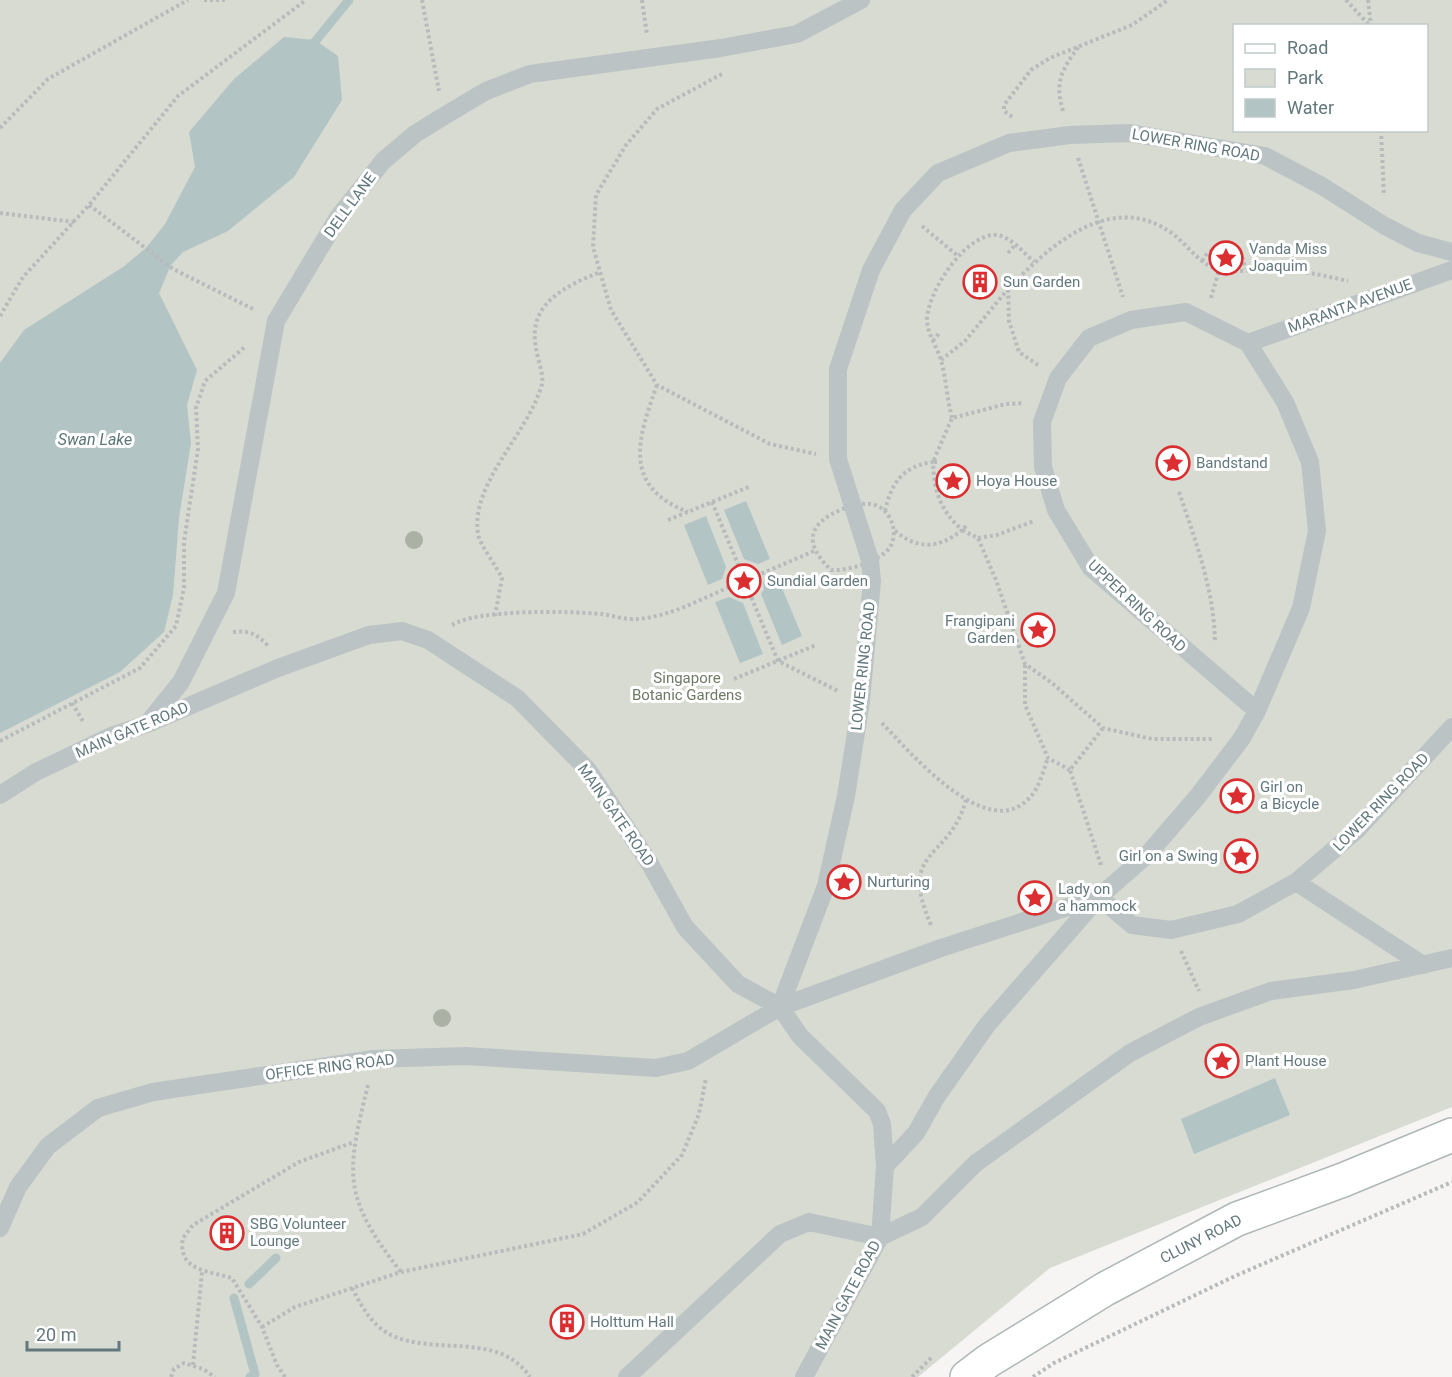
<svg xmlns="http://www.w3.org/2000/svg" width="1452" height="1377" font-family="Roboto,sans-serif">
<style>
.green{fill:#d7dbd2;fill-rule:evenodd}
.water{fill:#b3c4c4}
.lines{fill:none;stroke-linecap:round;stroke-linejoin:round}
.stream{stroke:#b3c4c4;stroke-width:9}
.secondary-casing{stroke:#afb7b9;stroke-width:36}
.path{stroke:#b7bbbc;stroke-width:4;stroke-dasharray:3 3;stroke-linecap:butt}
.lane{stroke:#bcc3c4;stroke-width:18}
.secondary{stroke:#fff;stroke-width:33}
.tree{fill:#abb1a5}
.labels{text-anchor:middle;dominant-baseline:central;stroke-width:6;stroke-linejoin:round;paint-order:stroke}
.street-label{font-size:15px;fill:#62787c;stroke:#fff}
.poi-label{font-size:15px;fill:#62787c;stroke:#fff;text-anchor:start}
.park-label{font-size:15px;fill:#6e7a65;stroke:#fff}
.water-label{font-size:16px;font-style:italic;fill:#5d7778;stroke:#fff}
</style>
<rect width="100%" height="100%" fill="#f6f5f3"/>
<path class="green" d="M 0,0 L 1452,0 L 1452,1107 L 1050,1268 L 918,1377 L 0,1377 ZM 1234,26 L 1426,26 L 1426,130 L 1234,130 Z"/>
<path class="water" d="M 284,37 L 315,40 L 338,56 L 342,100 L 294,177 L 228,231 L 183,252 L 171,265 L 159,293 L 197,370 L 187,405 L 191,443 L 179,518 L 173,595 L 164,632 L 120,672 L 0,733 L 0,363 L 24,330 L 123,267 L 146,248 L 165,224 L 195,167 L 189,132 L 234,79 Z
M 746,501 L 770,559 L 758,564 L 744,559 L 724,510 Z
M 706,516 L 726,567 L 722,579 L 708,585 L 684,525 Z
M 777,576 L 802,636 L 782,645 L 761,594 L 764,589 L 763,582 Z
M 729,597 L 743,603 L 763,654 L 740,663 L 715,602 Z
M 1275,1078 L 1290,1115 L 1194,1154 L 1181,1119 Z"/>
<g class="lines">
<path class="stream" d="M 309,49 L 349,0
M 249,1284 L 276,1258
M 234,1298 L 255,1374 L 250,1377"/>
<g class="secondary-casing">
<path id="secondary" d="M 967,1377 L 988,1361 L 1105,1289 L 1237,1219 L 1343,1180 L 1452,1135"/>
</g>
<path class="path" d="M 204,0 L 226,0
M 422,0 L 439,91
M 642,0 L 647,35
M 1346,0 L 1370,26
M 1368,0 L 1371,26
M 722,74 L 657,109 L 626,145 L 596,195 L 593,247 L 611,310 L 657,385 L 770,444 L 816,454
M 1063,111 C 1054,81 1062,70 1079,46
M 1012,117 L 1004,111 L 1004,105 L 1031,70 L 1050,58 L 1132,25 L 1168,0
M 0,128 L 48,79 L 188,0
M 1381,130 L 1384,196
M 1078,158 L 1123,297
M 89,205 L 173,269 L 255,310
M 0,213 L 74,222
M 922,226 L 958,256
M 1008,253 L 1015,245
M 1202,261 L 1208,252 L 1227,247 L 1243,259 L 1245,269
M 1211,298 L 1219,270
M 0,316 L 23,277 L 89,205 L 178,96 L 306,0
M 933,341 L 940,332
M 941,360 L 965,341 L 1008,289
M 1038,365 L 1019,352 L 1009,321 L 1008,289 C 1050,245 1112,189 1173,234 C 1189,246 1200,266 1221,270 C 1236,273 1255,269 1271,269 C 1298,270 1322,275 1348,281
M 657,385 C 638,438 621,486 688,512
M 952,418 C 947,399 946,378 941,360 C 937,347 928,335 927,321 C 926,294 966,232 997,235 C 1011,237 1024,253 1034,262
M 937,462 L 933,462 L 952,418 L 1006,404 L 1024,403
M 1179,492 C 1196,542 1214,590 1215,642
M 712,502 L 740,569
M 856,504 C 862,504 869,503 875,505 C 891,510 899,533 890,547 C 880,562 847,571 831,570 C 795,535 817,517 856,504 Z
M 885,511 C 891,483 903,466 933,462 C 934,491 940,510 962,530 C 939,549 917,550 894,530
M 668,520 L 751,486
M 966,526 L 962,530 L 978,538 L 996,580 L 1025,664 L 1052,683 L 1103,728 L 1152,739 L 1212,739
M 978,538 L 997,535 L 1034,521
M732 580a12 12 0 1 1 24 0a12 12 0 1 1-24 0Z
M 756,576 L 814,551
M 749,592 L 778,661 L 838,691
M 495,616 L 502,578 C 497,567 480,545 478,534 C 470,483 529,433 542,384 C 544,374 537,358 536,348 C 527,303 566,286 600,272
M 452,625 C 478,609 568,611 602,614 C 614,616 627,620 638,619 C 672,616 703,598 734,585
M 233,632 C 248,630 258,634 268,646
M 1025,665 L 1025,705 L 1048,758 L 1070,770
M 734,679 L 816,645
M 72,703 L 84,723
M 882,723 C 909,751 989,847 1031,796 C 1040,786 1043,771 1048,758
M 0,741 L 140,668 L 176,626 L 184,588 L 184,542 L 198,449 L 196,408 L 205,381 L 246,346
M 1101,865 L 1070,770 L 1103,728
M 931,925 C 897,847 949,862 966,800
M 1181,951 L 1199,991
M 368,1085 C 346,1174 342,1197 401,1272
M 352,1288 C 361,1305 371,1324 389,1334 C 434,1357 498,1330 530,1377
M 262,1327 L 295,1307 L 401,1272 L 583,1234 L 638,1202 L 682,1155 L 699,1114 L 706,1078
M 193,1365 L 202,1272
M 171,1377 L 174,1369 L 184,1363 L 203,1369 L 215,1377
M 285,1377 L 277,1365 L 262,1327 L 232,1278 C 209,1271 177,1271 183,1238 L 193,1225 L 299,1162 L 354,1142
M 912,1377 L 933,1356
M 1033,1377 L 1054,1363 L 1235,1276 L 1452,1182"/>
<path class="lane" d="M 1248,343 L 1452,270
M 148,723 L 181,682 L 226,593 L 276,321 L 339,216 L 383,161 L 415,134 L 444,116 L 486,91 L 530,74 L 721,48 L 797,34 L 861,0
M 0,795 L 36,772 L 111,736 L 147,724 L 278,668 L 369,635 L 402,631 L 428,640 L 517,698 L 588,770 L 650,864 L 685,927 L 738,984 L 780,1007 L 800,1036 L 877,1111 L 882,1124 L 885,1166 L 880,1237 L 804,1377
M 1296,882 L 1423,965
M 1099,897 L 1132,925 L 1171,930 L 1238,914 L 1296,882 L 1357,830 L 1452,727
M 780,1007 L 826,886 L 846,796 L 861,701 L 872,581 L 870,560 L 838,459 L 838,369 L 871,270 L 903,210 L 938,173 L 1009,143 L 1070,135 L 1130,133 L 1265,156 L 1322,186 L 1385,226 L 1418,243 L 1452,252
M 885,1166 L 916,1133 L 937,1096 L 987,1025 L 1098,898
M 0,1228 L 18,1187 L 48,1146 L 98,1108 L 153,1092 L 374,1059 L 466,1056 L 656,1068 L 688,1061 L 780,1007 L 941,948 L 1099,897 L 1148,854 L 1198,796 L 1242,738 L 1257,711 L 1301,608 L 1317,531 L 1310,462 L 1285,402 L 1248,343 L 1186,312 L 1131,320 L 1089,338 L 1058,378 L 1042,422 L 1043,467 L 1056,510 L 1091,568 L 1257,711
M 880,1237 L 922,1217 L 976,1163 L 1130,1053 L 1199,1017 L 1271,991 L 1354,980 L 1452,958
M 627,1377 L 780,1234 L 809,1222 L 880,1237"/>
<use href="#secondary" class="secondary"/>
</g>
<g class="tree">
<circle cx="414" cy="540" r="9"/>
<circle cx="442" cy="1018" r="9"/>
</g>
<defs>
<g id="sight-ring" transform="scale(1.725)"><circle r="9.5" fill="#fff" stroke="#da2e30" stroke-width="1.5"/><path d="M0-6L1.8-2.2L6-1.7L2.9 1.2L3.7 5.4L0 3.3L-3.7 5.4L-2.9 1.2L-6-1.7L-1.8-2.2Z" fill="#da2e30"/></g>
<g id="building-ring" transform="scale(1.725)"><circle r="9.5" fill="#fff" stroke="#da2e30" stroke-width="1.5"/><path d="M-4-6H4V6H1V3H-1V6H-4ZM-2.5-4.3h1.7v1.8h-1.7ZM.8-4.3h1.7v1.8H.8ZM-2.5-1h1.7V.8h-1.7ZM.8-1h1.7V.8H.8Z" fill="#da2e30"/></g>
</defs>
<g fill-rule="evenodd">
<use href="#sight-ring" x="1226" y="258"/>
<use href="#building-ring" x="980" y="282"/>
<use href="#sight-ring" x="1173" y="463"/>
<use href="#sight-ring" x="953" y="481"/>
<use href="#sight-ring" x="744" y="581"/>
<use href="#sight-ring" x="1038" y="630"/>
<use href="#sight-ring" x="1237" y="796"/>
<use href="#sight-ring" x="1241" y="856"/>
<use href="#sight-ring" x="844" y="882"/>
<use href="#sight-ring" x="1035" y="898"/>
<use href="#sight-ring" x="1222" y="1061"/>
<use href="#building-ring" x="227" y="1233"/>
<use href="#building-ring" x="567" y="1322"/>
</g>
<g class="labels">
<g class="street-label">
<text transform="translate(1196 145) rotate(10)">LOWER RING ROAD</text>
<text transform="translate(350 205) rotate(-54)">DELL LANE</text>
<text transform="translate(1350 306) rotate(-20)">MARANTA AVENUE</text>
<text transform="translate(1137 606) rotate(43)">UPPER RING ROAD</text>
<text transform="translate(863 666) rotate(-84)">LOWER RING ROAD</text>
<text transform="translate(132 730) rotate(-23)">MAIN GATE ROAD</text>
<text transform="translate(1381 802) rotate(-46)">LOWER RING ROAD</text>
<text transform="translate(616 815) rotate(55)">MAIN GATE ROAD</text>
<text transform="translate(330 1067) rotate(-7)">OFFICE RING ROAD</text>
<text transform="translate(1201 1239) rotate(-27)">CLUNY ROAD</text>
<text transform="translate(848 1295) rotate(-62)">MAIN GATE ROAD</text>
</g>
<g class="poi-label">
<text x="1249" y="249">Vanda Miss<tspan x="1249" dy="17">Joaquim</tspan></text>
<text x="1003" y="282">Sun Garden</text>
<text x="1196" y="463">Bandstand</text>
<text x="976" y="481">Hoya House</text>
<text x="767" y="581">Sundial Garden</text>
<text x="1015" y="621" text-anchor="end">Frangipani<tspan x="1015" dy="17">Garden</tspan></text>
<text x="1260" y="787">Girl on<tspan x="1260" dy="17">a Bicycle</tspan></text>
<text x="1218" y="856" text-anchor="end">Girl on a Swing</text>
<text x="867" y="882">Nurturing</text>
<text x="1058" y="889">Lady on<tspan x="1058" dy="17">a hammock</tspan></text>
<text x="1245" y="1061">Plant House</text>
<text x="250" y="1224">SBG Volunteer<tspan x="250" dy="17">Lounge</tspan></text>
<text x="590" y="1322">Holttum Hall</text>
</g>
<g class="park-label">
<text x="687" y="678">Singapore<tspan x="687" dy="17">Botanic Gardens</tspan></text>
</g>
<g class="water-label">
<text x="95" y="439">Swan Lake</text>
</g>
</g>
<rect x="1233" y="24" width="195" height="108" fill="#ffffff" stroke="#c0c9cb" stroke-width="1.5"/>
<rect x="1245" y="44" width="30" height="9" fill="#ffffff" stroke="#c0c9cb" stroke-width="1.5"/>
<text x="1287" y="54" font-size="18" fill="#62787c">Road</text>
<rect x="1245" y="69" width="30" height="18" fill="#d7dbd2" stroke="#c0c9cb" stroke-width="1.5"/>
<text x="1287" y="84" font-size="18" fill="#62787c">Park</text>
<rect x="1245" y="99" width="30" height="18" fill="#b3c4c4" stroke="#c0c9cb" stroke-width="1.5"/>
<text x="1287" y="114" font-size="18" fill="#62787c">Water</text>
<path d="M27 1341v9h92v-9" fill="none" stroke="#62787c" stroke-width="3"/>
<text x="36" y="1341" font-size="18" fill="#62787c" stroke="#ffffff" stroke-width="4.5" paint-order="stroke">20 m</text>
</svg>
